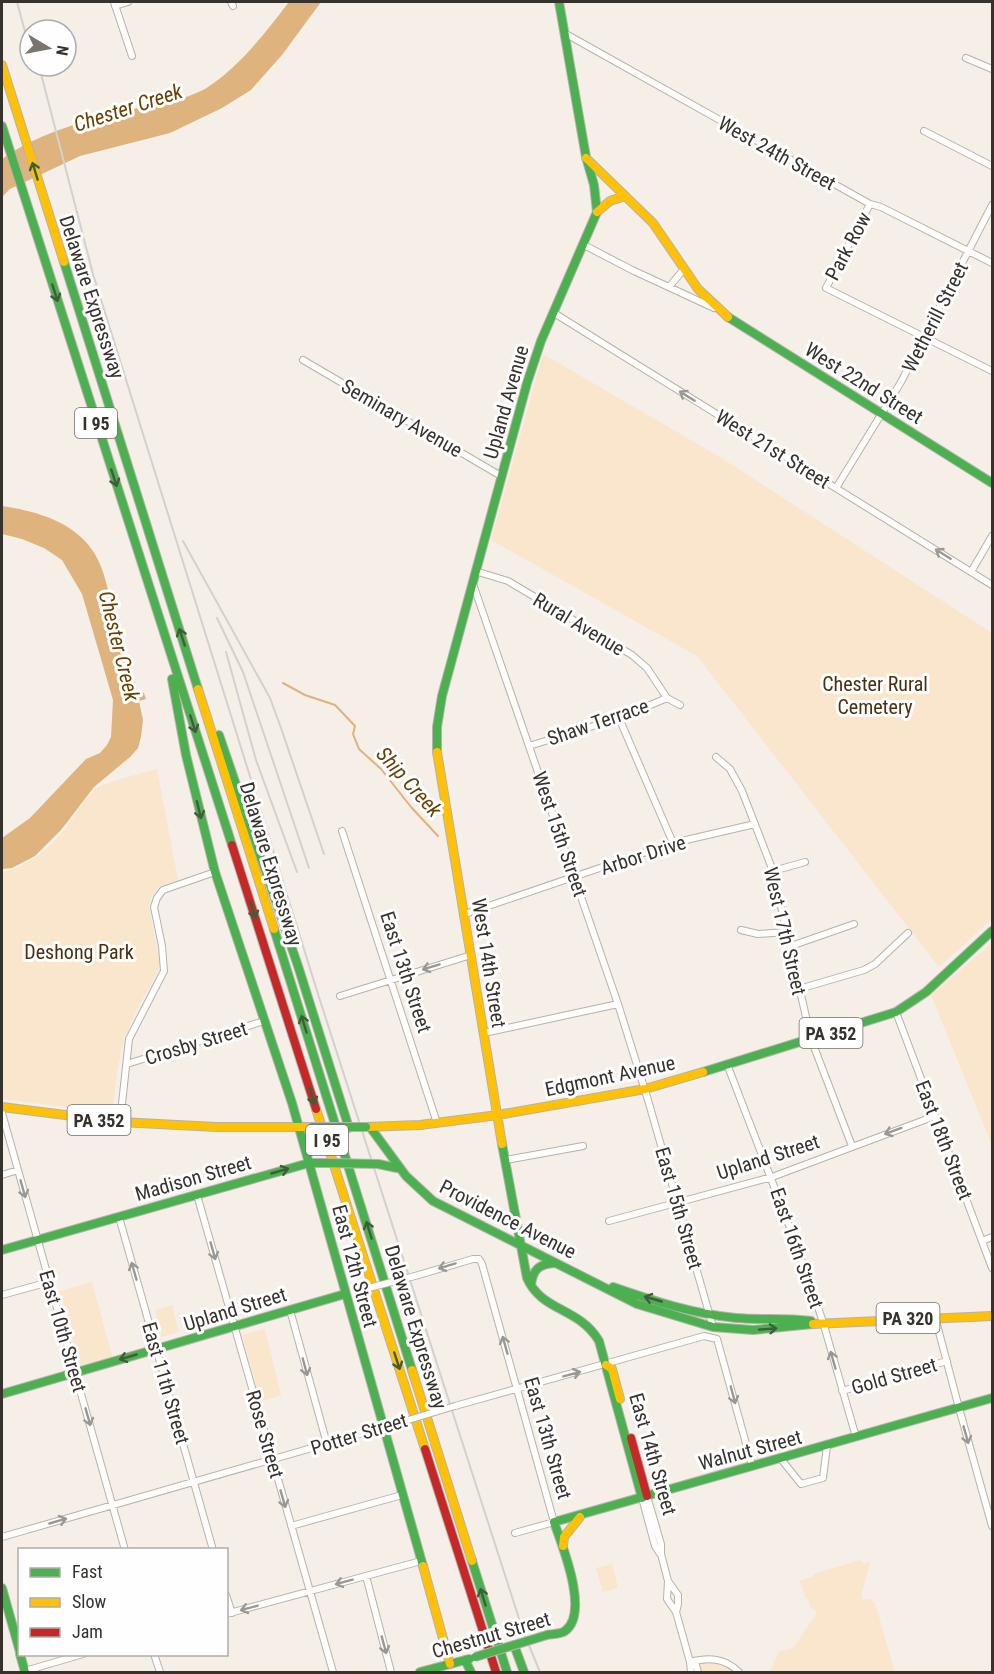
<svg xmlns="http://www.w3.org/2000/svg" width="994" height="1674" font-family="'Roboto Condensed',sans-serif">
<style>
.green{fill:#fae5cd}
.water{fill:#deb37d}
.lines{fill:none;stroke-linecap:round;stroke-linejoin:round}
.stream{stroke:#deb37d;stroke-width:2}
.street-casing{stroke:#b6b2ad;stroke-width:8}
.fast-casing{stroke:#b6b2ad;stroke-width:10}
.slow-casing{stroke:#b6b2ad;stroke-width:10}
.jam-casing{stroke:#b6b2ad;stroke-width:10}
.street{stroke:#fefdfc;stroke-width:6}
.fast{stroke:#4caf50;stroke-width:8}
.slow{stroke:#ffc107;stroke-width:8}
.jam{stroke:#c62828;stroke-width:8}
.rail{stroke:#d3d1cf;stroke-width:2}
.street-bridge-casing{stroke:#b6b2ad;stroke-width:8;stroke-linecap:butt}
.fast-bridge-casing{stroke:#b6b2ad;stroke-width:10;stroke-linecap:butt}
.street-bridge{stroke:#fefdfc;stroke-width:6}
.fast-bridge{stroke:#4caf50;stroke-width:8}
.oneway{stroke:#3e5e3a}
.oneway2{stroke:#9a9895}
.labels{text-anchor:middle;dominant-baseline:central;stroke-width:6;stroke-linejoin:round;paint-order:stroke}
.shield{fill:#fefefe;stroke:#726f6c;stroke-width:1.5}
.shield-label{font-size:18px;font-weight:bold;fill:#36322e}
.street-label{font-size:20px;fill:#36322e;stroke:#fefefe}
.park-label{font-size:20px;fill:#493010;stroke:#fefefe}
.water-label{font-size:21px;font-style:italic;fill:#684002;stroke:#fefefe}
</style>
<rect width="100%" height="100%" fill="#f5efe8"/>
<path class="green" d="M 543,354 L 720,457 L 992,633 L 992,919 L 939,967 L 697,656 L 491,540 Z
M 157,769 L 178,880 L 159,887 L 151,897 L 149,907 L 160,964 L 156,976 L 136,1011 L 124,1039 L 117,1072 L 112,1113 L 2,1099 L 2,872 C 27,867 50,849 65,829 C 75,816 83,800 96,789 C 104,782 144,773 157,769 Z
M 992,943 L 992,1145 L 931,995 Z
M 92,1282 L 113,1359 L 81,1368 L 59,1291 Z
M 172,1305 L 179,1332 L 162,1337 L 155,1310 Z
M 265,1329 L 281,1395 L 261,1402 L 242,1335 Z
M 861,1560 L 863,1563 L 870,1562 L 862,1592 L 862,1599 L 870,1599 L 875,1603 L 895,1672 L 770,1672 L 779,1651 L 793,1648 L 817,1613 L 816,1610 L 810,1607 L 808,1599 L 806,1599 L 800,1581 L 813,1576 L 813,1574 Z
M 612,1564 L 618,1588 L 603,1592 L 596,1568 Z
M 712,1661 L 723,1663 L 736,1672 L 701,1672 L 699,1665 L 701,1662 Z"/>
<path class="water" d="M 289,2 L 321,2 L 282,55 L 251,90 L 222,108 L 170,133 L 80,156 L 10,189 L 2,197 L 2,159 C 41,131 91,119 138,108 C 159,104 189,99 208,87 C 240,66 266,32 289,2 Z
M 2,506 C 35,511 73,521 93,551 C 108,574 110,605 117,630 C 123,651 130,671 138,691 L 144,693 L 146,699 L 139,701 L 143,720 L 141,737 L 138,748 L 130,757 L 94,787 L 61,830 L 35,856 L 12,868 L 2,869 L 2,838 L 30,818 L 86,759 L 100,753 L 107,745 L 111,737 L 113,700 L 82,594 L 62,560 L 44,548 L 22,539 L 2,534 Z"/>
<g class="lines">
<path class="stream" d="M 283,683 L 305,695 L 335,705 L 355,726 L 353,734 L 359,749 L 381,769 L 411,807 L 438,836"/>
<g class="street-casing">
<path id="street" d="M 114,2 L 132,56
M 231,2 L 233,6
M 115,6 L 128,2
M 566,34 L 870,204 L 881,207 L 992,263
M 966,58 L 992,69
M 924,131 L 992,166
M 870,204 L 826,288 L 992,371
M 584,245 L 632,270 L 714,308
M 669,287 L 684,269
M 554,313 L 992,585
M 303,360 L 501,476
M 836,488 L 901,382 L 992,205
M 475,571 L 508,581 L 632,655 L 647,668 L 667,698 L 680,705
M 971,572 L 992,536
M 473,584 L 618,1004 L 648,1100 L 713,1327
M 619,718 L 673,843
M 529,746 L 619,718 L 667,698
M 716,757 L 730,769 L 742,791 L 773,871 L 811,1039 L 852,1146
M 342,831 L 437,1123
M 773,871 L 805,862
M 465,914 L 673,843 L 755,824
M 741,930 L 758,934 L 788,932
M 791,946 L 854,924
M 799,989 L 864,970 L 875,964 L 908,933
M 340,996 L 471,955
M 896,1012 L 992,1268
M 484,1033 L 618,1004
M 127,1064 L 264,1021
M 727,1064 L 795,1241 L 823,1322 L 856,1437
M 2,1113 L 125,1550
M 120,1122 L 129,1039 L 164,971 L 162,946 L 154,907 L 157,898 L 163,890 L 215,872
M 506,1160 L 583,1146
M 2,1175 L 18,1170
M 197,1195 L 333,1672
M 119,1217 L 213,1550
M 609,1221 L 772,1177 L 935,1116
M 982,1241 L 992,1237
M 415,1276 L 473,1259 L 479,1259 L 482,1264 L 554,1522 L 515,1533
M 2,1295 L 49,1282
M 290,1310 L 327,1444
M 935,1317 L 959,1408 L 992,1526
M 842,1391 L 947,1361
M 455,1406 L 704,1336 L 717,1339 L 752,1465
M 781,1459 L 801,1484 L 823,1478 L 827,1446
M 647,1496 L 661,1544 L 661,1554 L 668,1581 L 678,1595 L 678,1604 L 676,1612
M 642,1498 L 655,1546 L 660,1554
M 291,1526 L 402,1495
M 2,1537 L 395,1424
M 366,1576 L 391,1672
M 668,1581 L 667,1599 L 676,1612 L 690,1662 L 691,1672
M 226,1595 L 232,1613
M 226,1614 L 421,1561
M 154,1654 L 160,1672
M 690,1662 C 709,1657 725,1658 739,1672
M 691,1662 L 696,1665 L 698,1672
M 25,1671 L 83,1654"/>
</g>
<g class="fast-casing">
<path id="fast" d="M 2,126 L 232,845
M 64,262 L 198,689
M 728,317 L 992,483
M 172,679 L 186,755 L 215,872
M 219,735 L 298,966 L 349,1128
M 437,752 L 437,727 L 442,696 L 527,383 L 541,341 L 597,212 L 594,185 L 586,157 L 559,2
M 215,872 L 292,1103 L 423,1566
M 274,929 L 412,1370
M 703,1072 L 896,1012 L 926,992 L 992,931
M 370,1127 L 406,1176 L 433,1201 L 637,1304 L 713,1327 L 753,1330 L 813,1324
M 502,1144 L 527,1278 C 542,1312 579,1307 599,1341 L 642,1498
M 378,1164 L 397,1168
M 2,1250 L 309,1163 L 326,1163
M 531,1285 C 533,1269 539,1264 555,1263
M 613,1287 C 653,1301 694,1314 736,1318 C 761,1320 786,1318 811,1321
M 2,1394 L 345,1294
M 472,1561 L 507,1672
M 2,1588 L 20,1652
M 547,1635 C 553,1634 561,1634 565,1631 C 590,1613 562,1545 554,1522 L 992,1398
M 514,1645 L 524,1672
M 20,1654 L 25,1672
M 465,1660 L 471,1672
M 420,1672 L 469,1659"/>
</g>
<g class="slow-casing">
<path id="slow" d="M 2,65 L 64,262
M 586,158 L 653,223 L 698,289 L 728,317
M 597,212 L 610,201 L 625,196
M 198,689 L 274,929
M 437,752 L 502,1144
M 2,1107 L 120,1122 L 216,1127 L 312,1127
M 316,1109 L 425,1449
M 366,1127 L 420,1125 L 498,1115 L 645,1089 L 703,1072
M 813,1324 L 992,1316
M 606,1365 L 612,1369 L 620,1399
M 412,1370 L 472,1561
M 563,1546 L 564,1537 L 580,1517
M 423,1566 L 450,1664"/>
</g>
<g class="jam-casing">
<path id="jam" d="M 232,845 L 316,1109
M 631,1438 L 647,1496
M 425,1449 L 496,1672"/>
</g>
<use href="#street" class="street"/>
<use href="#fast" class="fast"/>
<use href="#slow" class="slow"/>
<use href="#jam" class="jam"/>
<path class="rail" d="M 17,2 L 30,50
M 39,66 L 93,274 L 318,994 L 523,1631 L 540,1672
M 183,541 L 270,698 L 281,728 L 324,854
M 217,618 L 243,672 L 309,868
M 226,652 L 256,760 L 297,872"/>
<g class="street-bridge-casing">
<path id="street-bridge" d="M 357,1291 L 415,1276
M 395,1424 L 455,1406"/>
</g>
<g class="fast-bridge-casing">
<path id="fast-bridge" d="M 312,1127 L 366,1127
M 326,1163 L 378,1164
M 475,1657 L 547,1635"/>
</g>
<use href="#street-bridge" class="street-bridge"/>
<use href="#fast-bridge" class="fast-bridge"/>
</g>
<defs><path id="oneway-shaft" d="M-6 0H5M1.5-3L5.5 0L1.5 3" fill="none" stroke-width="1.6" stroke-linecap="round" stroke-linejoin="round" transform="scale(1.5)"/></defs>
<g class="oneway">
<use href="#oneway-shaft" transform="translate(35 171) rotate(-107)"/>
<use href="#oneway-shaft" transform="translate(55 293) rotate(72)"/>
<use href="#oneway-shaft" transform="translate(114 478) rotate(72)"/>
<use href="#oneway-shaft" transform="translate(182 637) rotate(-108)"/>
<use href="#oneway-shaft" transform="translate(193 724) rotate(72)"/>
<use href="#oneway-shaft" transform="translate(199 810) rotate(76)"/>
<use href="#oneway-shaft" transform="translate(253 910) rotate(72)"/>
<use href="#oneway-shaft" transform="translate(304 1024) rotate(-107)"/>
<use href="#oneway-shaft" transform="translate(312 1096) rotate(72)"/>
<use href="#oneway-shaft" transform="translate(280 1171) rotate(-16)"/>
<use href="#oneway-shaft" transform="translate(369 1230) rotate(-107)"/>
<use href="#oneway-shaft" transform="translate(653 1299) rotate(-164)"/>
<use href="#oneway-shaft" transform="translate(768 1329) rotate(-4)"/>
<use href="#oneway-shaft" transform="translate(128 1357) rotate(164)"/>
<use href="#oneway-shaft" transform="translate(397 1361) rotate(72)"/>
<use href="#oneway-shaft" transform="translate(483 1597) rotate(-107)"/>
</g>
<g class="oneway2">
<use href="#oneway-shaft" transform="translate(687 396) rotate(-148)"/>
<use href="#oneway-shaft" transform="translate(943 554) rotate(-148)"/>
<use href="#oneway-shaft" transform="translate(431 967) rotate(163)"/>
<use href="#oneway-shaft" transform="translate(893 1131) rotate(160)"/>
<use href="#oneway-shaft" transform="translate(23 1189) rotate(74)"/>
<use href="#oneway-shaft" transform="translate(213 1251) rotate(74)"/>
<use href="#oneway-shaft" transform="translate(447 1266) rotate(163)"/>
<use href="#oneway-shaft" transform="translate(134 1271) rotate(-106)"/>
<use href="#oneway-shaft" transform="translate(505 1345) rotate(-106)"/>
<use href="#oneway-shaft" transform="translate(833 1360) rotate(-106)"/>
<use href="#oneway-shaft" transform="translate(305 1367) rotate(75)"/>
<use href="#oneway-shaft" transform="translate(572 1374) rotate(-15)"/>
<use href="#oneway-shaft" transform="translate(733 1395) rotate(75)"/>
<use href="#oneway-shaft" transform="translate(88 1417) rotate(74)"/>
<use href="#oneway-shaft" transform="translate(966 1435) rotate(74)"/>
<use href="#oneway-shaft" transform="translate(283 1499) rotate(74)"/>
<use href="#oneway-shaft" transform="translate(58 1521) rotate(-16)"/>
<use href="#oneway-shaft" transform="translate(344 1582) rotate(165)"/>
<use href="#oneway-shaft" transform="translate(249 1608) rotate(165)"/>
<use href="#oneway-shaft" transform="translate(384 1645) rotate(75)"/>
</g>
<g class="labels">
<g class="shield">
<rect x="75" y="408" width="42" height="30" rx="4.5"/>
<rect x="799.5" y="1018" width="63" height="30" rx="4.5"/>
<rect x="67.5" y="1105" width="63" height="30" rx="4.5"/>
<rect x="306" y="1125" width="42" height="30" rx="4.5"/>
<rect x="876.5" y="1303" width="63" height="30" rx="4.5"/>
</g>
<g class="shield-label">
<text x="96" y="423">I 95</text>
<text x="831" y="1033">PA 352</text>
<text x="99" y="1120">PA 352</text>
<text x="327" y="1140">I 95</text>
<text x="908" y="1318">PA 320</text>
</g>
<g class="street-label">
<text transform="translate(777 153) rotate(29)">West 24th Street</text>
<text transform="translate(848 246) rotate(-62)">Park Row</text>
<text transform="translate(92 297) rotate(72)">Delaware Expressway</text>
<text transform="translate(935 317) rotate(-63)">Wetherill Street</text>
<text transform="translate(864 383) rotate(32)">West 22nd Street</text>
<text transform="translate(506 402) rotate(-74)">Upland Avenue</text>
<text transform="translate(402 418) rotate(30)">Seminary Avenue</text>
<text transform="translate(773 449) rotate(32)">West 21st Street</text>
<text transform="translate(579 624) rotate(31)">Rural Avenue</text>
<text transform="translate(598 722) rotate(-19)">Shaw Terrace</text>
<text transform="translate(560 834) rotate(71)">West 15th Street</text>
<text transform="translate(643 855) rotate(-18)">Arbor Drive</text>
<text transform="translate(271 864) rotate(73)">Delaware Expressway</text>
<text transform="translate(785 931) rotate(77)">West 17th Street</text>
<text transform="translate(489 963) rotate(81)">West 14th Street</text>
<text transform="translate(406 972) rotate(72)">East 13th Street</text>
<text transform="translate(196 1043) rotate(-17)">Crosby Street</text>
<text transform="translate(610 1076) rotate(-12)">Edgmont Avenue</text>
<text transform="translate(944 1140) rotate(69)">East 18th Street</text>
<text transform="translate(768 1157) rotate(-18)">Upland Street</text>
<text transform="translate(193 1178) rotate(-16)">Madison Street</text>
<text transform="translate(679 1208) rotate(74)">East 15th Street</text>
<text transform="translate(508 1219) rotate(27)">Providence Avenue</text>
<text transform="translate(797 1248) rotate(71)">East 16th Street</text>
<text transform="translate(355 1266) rotate(75)">East 12th Street</text>
<text transform="translate(235 1309) rotate(-17)">Upland Street</text>
<text transform="translate(416 1327) rotate(73)">Delaware Expressway</text>
<text transform="translate(63 1331) rotate(74)">East 10th Street</text>
<text transform="translate(894 1376) rotate(-16)">Gold Street</text>
<text transform="translate(166 1383) rotate(74)">East 11th Street</text>
<text transform="translate(265 1434) rotate(74)">Rose Street</text>
<text transform="translate(359 1434) rotate(-17)">Potter Street</text>
<text transform="translate(548 1438) rotate(74)">East 13th Street</text>
<text transform="translate(750 1450) rotate(-15)">Walnut Street</text>
<text transform="translate(653 1454) rotate(74)">East 14th Street</text>
<text transform="translate(491 1635) rotate(-16)">Chestnut Street</text>
</g>
<g class="park-label">
<text x="875" y="684">Chester Rural<tspan x="875" dy="23">Cemetery</tspan></text>
<text x="79" y="952">Deshong Park</text>
</g>
<g class="water-label">
<text transform="translate(128 108) rotate(-18)">Chester Creek</text>
<text transform="translate(119 646) rotate(76)">Chester Creek</text>
<text transform="translate(409 782) rotate(48)">Ship Creek</text>
</g>
</g>
<rect width="994" height="1674" fill="none" stroke="#36322e" stroke-width="6"/>
<rect x="18" y="1548" width="210" height="108" fill="#fefefe" stroke="#aeacab" stroke-width="1.5"/>
<rect x="30" y="1568" width="30" height="9" fill="#4caf50" stroke="#aeacab" stroke-width="1.5"/>
<text x="72" y="1578" font-size="18" fill="#36322e">Fast</text>
<rect x="30" y="1598" width="30" height="9" fill="#ffc107" stroke="#aeacab" stroke-width="1.5"/>
<text x="72" y="1608" font-size="18" fill="#36322e">Slow</text>
<rect x="30" y="1628" width="30" height="9" fill="#c62828" stroke="#aeacab" stroke-width="1.5"/>
<text x="72" y="1638" font-size="18" fill="#36322e">Jam</text>
<g transform="translate(48 48) rotate(100)"><circle r="28" fill="#fefefe" stroke="#aeacab" stroke-width="1.5"/>
<path d="M0-4.5L10 22L0 15L-10 22Z" fill="#79746f"/>
<text y="-9" font-size="16" font-weight="bold" text-anchor="middle" fill="#36322e">N</text>
</g>
</svg>
